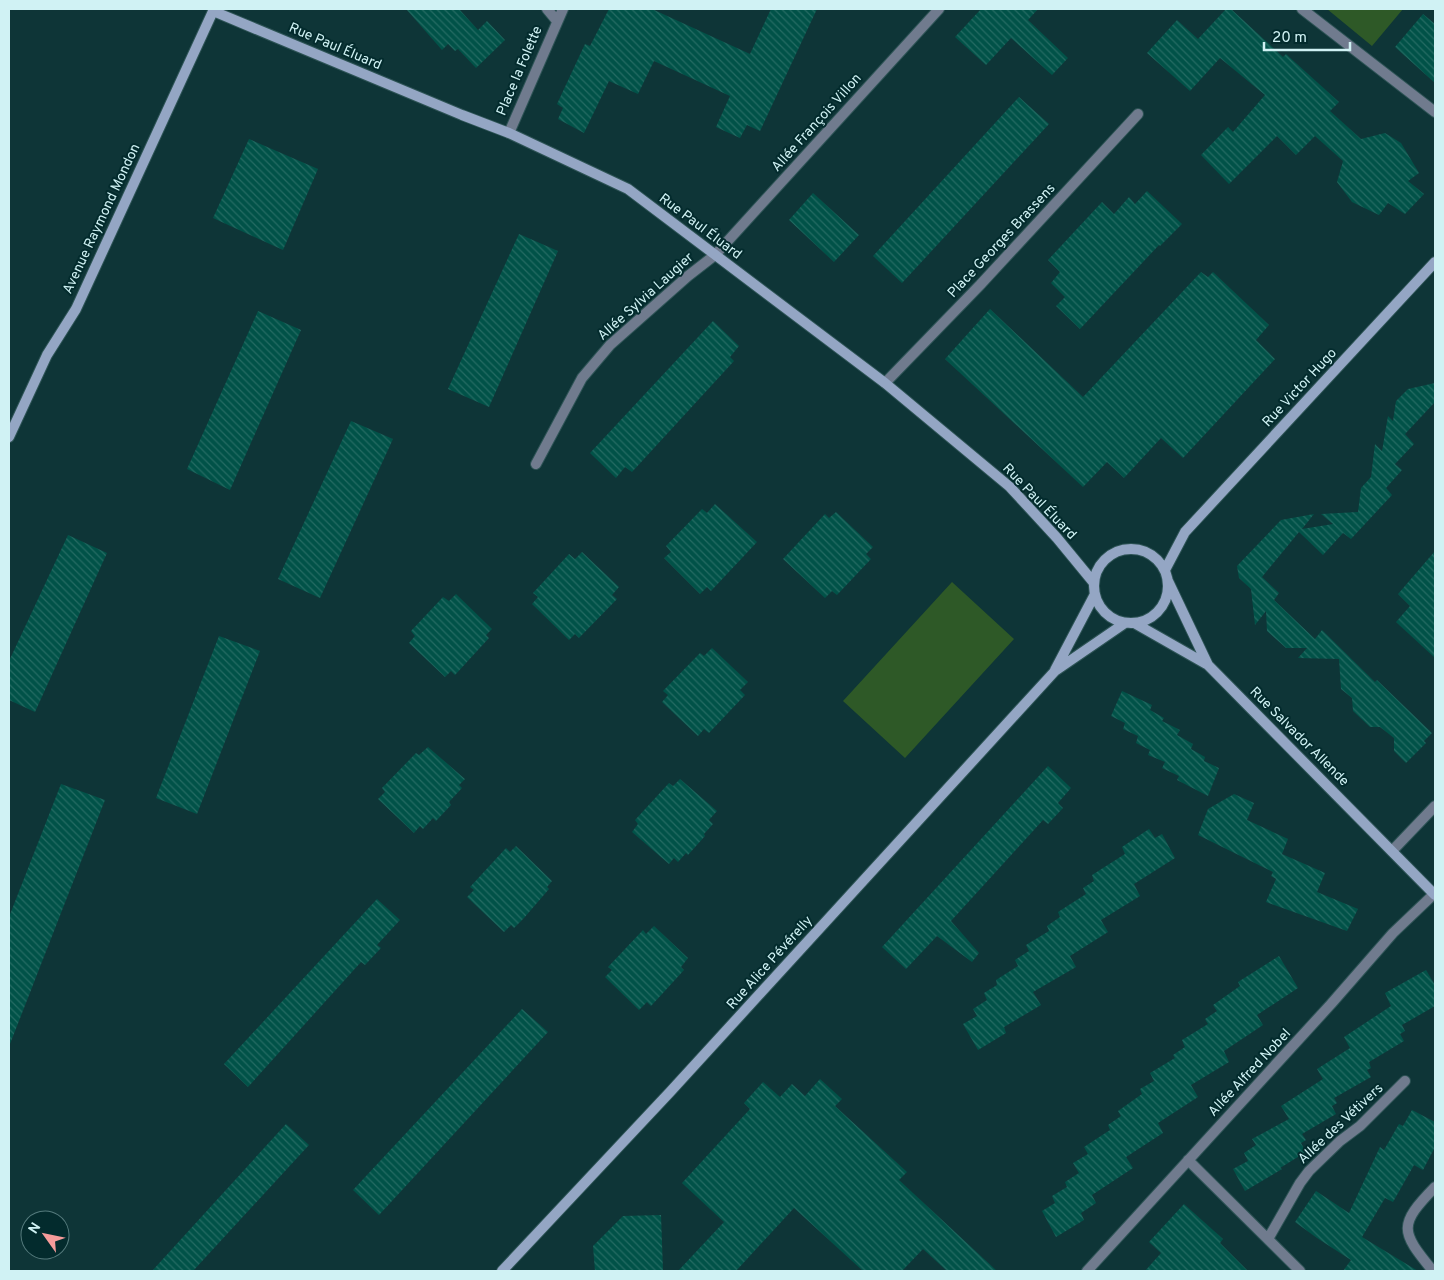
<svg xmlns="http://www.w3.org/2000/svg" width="1444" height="1280" font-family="Overpass,sans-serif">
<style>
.pitch{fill:#2e5927}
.building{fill:url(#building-back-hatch)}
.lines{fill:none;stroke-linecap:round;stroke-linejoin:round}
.street-casing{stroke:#2d5355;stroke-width:12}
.secondary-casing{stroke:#2d5355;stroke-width:12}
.street{stroke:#707b8e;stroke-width:10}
.secondary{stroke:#94a6c4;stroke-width:10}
.labels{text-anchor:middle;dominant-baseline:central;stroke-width:4;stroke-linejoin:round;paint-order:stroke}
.street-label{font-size:14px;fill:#d0f2f4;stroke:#032b2d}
</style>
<defs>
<pattern id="building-back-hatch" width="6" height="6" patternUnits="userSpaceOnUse" patternTransform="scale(1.25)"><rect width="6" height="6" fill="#015248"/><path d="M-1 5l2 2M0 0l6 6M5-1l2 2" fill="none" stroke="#256b63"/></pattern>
</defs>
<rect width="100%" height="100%" fill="#0e3537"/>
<path class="pitch" d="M 1327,9 L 1403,9 L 1372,46 Z
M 952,582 L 1014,639 L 905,758 L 843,701 Z"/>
<path class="building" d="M 406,9 L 459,9 L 478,30 L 487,21 L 505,40 L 476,68 L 458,49 L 455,51 L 448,44 L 442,50 Z
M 609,9 L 652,9 L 750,54 L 771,9 L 817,9 L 760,131 L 747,125 L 740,138 L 716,127 L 730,96 L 654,61 L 638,94 L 609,81 L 584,133 L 558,119 L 563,108 L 557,104 L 585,44 L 590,46 Z
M 981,9 L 1038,9 L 1028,20 L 1068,58 L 1052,75 L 1011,38 L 986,65 L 955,37 Z
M 1226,9 L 1231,9 L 1283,57 L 1286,54 L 1339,102 L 1330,111 L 1361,139 L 1385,133 L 1401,143 L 1419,173 L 1408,181 L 1424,194 L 1405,214 L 1388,203 L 1379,215 L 1352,202 L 1337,182 L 1343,161 L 1315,136 L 1296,155 L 1277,136 L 1229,184 L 1201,155 L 1228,127 L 1233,132 L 1265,95 L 1220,58 L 1190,91 L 1147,53 L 1177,20 L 1198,39 Z
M 1423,14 L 1435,24 L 1435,83 L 1395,47 Z
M 1019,97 L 1049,124 L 902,283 L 873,256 Z
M 249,139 L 318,169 L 283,250 L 213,218 Z
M 1147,191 L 1182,224 L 1160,246 L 1159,245 L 1080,329 L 1056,306 L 1065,297 L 1051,283 L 1060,272 L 1048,260 L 1102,202 L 1114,214 L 1129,197 L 1135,204 Z
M 813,193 L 859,235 L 834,262 L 789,220 Z
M 519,234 L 558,251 L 489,407 L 448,389 Z
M 1201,272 L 1208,277 L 1213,272 L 1269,325 L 1256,340 L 1275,359 L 1183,458 L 1161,438 L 1124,478 L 1107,462 L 1083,487 L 945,359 L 990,309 L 1083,397 Z
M 258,311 L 301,330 L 230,490 L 187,469 Z
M 713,321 L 739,346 L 730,357 L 734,361 L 632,472 L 625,467 L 616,478 L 590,453 Z
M 1435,383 L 1435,402 L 1405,434 L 1414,444 L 1395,464 L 1402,470 L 1386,488 L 1392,495 L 1351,539 L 1343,533 L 1323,555 L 1299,532 L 1262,577 L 1279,593 L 1274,600 L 1315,639 L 1322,630 L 1375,682 L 1377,680 L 1432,733 L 1424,741 L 1426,743 L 1406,763 L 1394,751 L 1394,738 L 1380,727 L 1370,727 L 1353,711 L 1352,698 L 1341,689 L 1339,659 L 1298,658 L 1307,648 L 1286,648 L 1267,631 L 1266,611 L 1255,625 L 1251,589 L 1239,578 L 1237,566 L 1281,520 L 1314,514 L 1302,529 L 1333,524 L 1321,514 L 1358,512 L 1361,488 L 1371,477 L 1375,444 L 1382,451 L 1388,416 L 1393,421 L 1396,401 L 1408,389 Z
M 351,421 L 393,439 L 320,598 L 278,579 Z
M 715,504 L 757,542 L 711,591 L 707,587 L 700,594 L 664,558 L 671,552 L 666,546 L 702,509 L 707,513 Z
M 836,512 L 873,547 L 866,554 L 871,559 L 837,595 L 832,591 L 825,598 L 783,559 L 825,514 L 829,518 Z
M 68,535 L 107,553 L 35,712 L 9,700 L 9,661 Z
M 1435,551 L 1435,658 L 1396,622 L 1410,606 L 1398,594 Z
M 582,552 L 619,587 L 612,595 L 617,599 L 579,638 L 575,634 L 569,640 L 532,604 L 538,597 L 533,593 L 569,554 L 575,559 Z
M 456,594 L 492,629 L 486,635 L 489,638 L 455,675 L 451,671 L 445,677 L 409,643 L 415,636 L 411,631 L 443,597 L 449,601 Z
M 219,636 L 260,651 L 197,814 L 156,798 Z
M 712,648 L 748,682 L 740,690 L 745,695 L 709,733 L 704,729 L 698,736 L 662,702 L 668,695 L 663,691 L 700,653 L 704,656 Z
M 1122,691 L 1152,705 L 1150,710 L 1164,718 L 1162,721 L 1180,730 L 1177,735 L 1193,744 L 1191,749 L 1205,757 L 1204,761 L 1219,768 L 1208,796 L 1177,780 L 1179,776 L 1162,768 L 1165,762 L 1148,755 L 1150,750 L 1136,743 L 1138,736 L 1123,729 L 1125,723 L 1111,716 Z
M 428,747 L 465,779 L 459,785 L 462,788 L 449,802 L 451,805 L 436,821 L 433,818 L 423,829 L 420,826 L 414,833 L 378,799 L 385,792 L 382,788 L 416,753 L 419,755 Z
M 1048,766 L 1071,788 L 1058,803 L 1063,808 L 1048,824 L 1043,820 L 951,921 L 979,953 L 972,962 L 937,936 L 906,969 L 882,947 Z
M 680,779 L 717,811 L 709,820 L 713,824 L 704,834 L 705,836 L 688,855 L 686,853 L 678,862 L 674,858 L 669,864 L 632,832 L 638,824 L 635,820 L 669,783 L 673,786 Z
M 61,784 L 105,800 L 10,1044 L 9,1043 L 9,917 Z
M 1234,794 L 1254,803 L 1247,820 L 1288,839 L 1282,854 L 1325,873 L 1317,892 L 1358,909 L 1347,931 L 1266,902 L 1276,879 L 1271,876 L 1273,872 L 1198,835 L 1208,809 Z
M 1149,829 L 1155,838 L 1162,834 L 1175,858 L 1134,884 L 1140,896 L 1101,920 L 1108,932 L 1070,956 L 1076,967 L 1033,992 L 1041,1005 L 1004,1027 L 1006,1033 L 978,1050 L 963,1024 L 977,1016 L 973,1009 L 987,1000 L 984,993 L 997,985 L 996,980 L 1018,966 L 1015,960 L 1029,951 L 1026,945 L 1049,931 L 1047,926 L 1060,917 L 1058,912 L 1086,894 L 1083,888 L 1094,881 L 1092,875 L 1125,854 L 1122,847 Z
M 516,846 L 552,881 L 547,887 L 549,889 L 524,918 L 514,928 L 511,925 L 504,932 L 467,897 L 474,890 L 470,887 L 506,848 L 510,852 Z
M 377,899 L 400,920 L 377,945 L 381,948 L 365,965 L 361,962 L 248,1087 L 224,1064 Z
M 654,926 L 688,958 L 681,967 L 684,970 L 663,993 L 651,1006 L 647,1002 L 639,1010 L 605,977 L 612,970 L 608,967 L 643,930 L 646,934 Z
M 1279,956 L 1298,988 L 1257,1015 L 1263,1025 L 1224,1051 L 1229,1062 L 1191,1085 L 1198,1097 L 1158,1123 L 1163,1133 L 1126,1157 L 1133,1168 L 1092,1195 L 1096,1203 L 1081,1213 L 1084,1220 L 1056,1237 L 1042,1211 L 1055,1203 L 1052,1196 L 1067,1187 L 1065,1182 L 1079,1173 L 1073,1163 L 1088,1154 L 1084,1147 L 1110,1130 L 1108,1125 L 1121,1116 L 1118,1111 L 1142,1094 L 1140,1089 L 1154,1081 L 1150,1073 L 1175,1058 L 1173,1055 L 1185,1047 L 1182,1040 L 1208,1024 L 1205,1019 L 1217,1011 L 1213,1005 L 1240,986 L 1238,982 Z
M 1426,970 L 1435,985 L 1435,1006 L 1402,1025 L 1405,1031 L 1400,1034 L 1404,1041 L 1369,1062 L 1371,1068 L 1367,1070 L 1371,1077 L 1334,1098 L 1337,1103 L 1332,1106 L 1336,1114 L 1302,1134 L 1306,1140 L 1301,1143 L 1306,1152 L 1280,1168 L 1282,1169 L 1245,1191 L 1233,1169 L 1248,1161 L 1244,1153 L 1256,1145 L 1252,1139 L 1289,1119 L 1281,1106 L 1323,1079 L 1317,1069 L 1350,1048 L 1344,1037 L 1391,1006 L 1385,993 Z
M 522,1009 L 548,1032 L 379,1215 L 353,1190 Z
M 820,1079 L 842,1099 L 835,1106 L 907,1172 L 899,1180 L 997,1271 L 947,1271 L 923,1249 L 902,1271 L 863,1271 L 794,1208 L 736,1271 L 678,1271 L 724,1222 L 682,1183 L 750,1109 L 744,1103 L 763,1082 L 780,1097 L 792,1084 L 805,1096 Z
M 1412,1110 L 1435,1122 L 1435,1147 L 1423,1170 L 1414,1165 L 1393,1202 L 1385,1198 L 1362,1237 L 1418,1271 L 1343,1271 L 1351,1260 L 1317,1238 L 1295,1222 L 1316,1191 L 1349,1213 L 1380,1147 L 1384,1150 L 1399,1124 L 1403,1126 Z
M 286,1124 L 309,1145 L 193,1271 L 152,1271 Z
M 1184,1204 L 1223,1239 L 1220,1243 L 1248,1271 L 1145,1271 L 1161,1253 L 1149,1242 Z
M 661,1215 L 663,1271 L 595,1271 L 593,1246 L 623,1216 Z"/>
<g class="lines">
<g class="street-casing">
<path id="street" d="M 547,9 L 557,21
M 1302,9 L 1435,112
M 509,133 L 563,9
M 885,383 L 980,285 L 1138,114
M 536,464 L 582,378 L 610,345 L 688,276 L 715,255 L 939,9
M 1392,851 L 1435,806
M 1188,1160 L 1300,1271
M 1268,1239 L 1300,1183 L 1309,1171 L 1340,1141 L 1360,1126 L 1405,1081
M 1087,1271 L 1331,1004 L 1393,933 L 1435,893
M 1433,1271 C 1400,1231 1398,1225 1435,1187"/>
</g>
<g class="secondary-casing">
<path id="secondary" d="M 213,11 L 462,115 L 509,133 L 628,189 L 885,383 L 1010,487 L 1057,538 L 1094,583
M 9,437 L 47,355 L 76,309 L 214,9
M1094 586a37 37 0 1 1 74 0a37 37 0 1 1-74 0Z
M 1165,570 L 1185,532 L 1435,262
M 1168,581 L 1208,665 L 1435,895
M 1136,624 L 1208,665
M 1055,670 L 1095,594
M 502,1271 L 670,1092 L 1055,671 L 1125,623"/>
</g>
<use href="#street" class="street"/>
<use href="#secondary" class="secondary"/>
</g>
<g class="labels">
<g class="street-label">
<text transform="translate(335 47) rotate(23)">Rue Paul Éluard</text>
<text transform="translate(520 71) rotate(-67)">Place la Folette</text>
<text transform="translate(817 123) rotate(-48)">Allée François Villon</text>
<text transform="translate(102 219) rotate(-65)">Avenue Raymond Mondon</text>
<text transform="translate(700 227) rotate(37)">Rue Paul Éluard</text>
<text transform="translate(1002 241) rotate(-47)">Place Georges Brassens</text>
<text transform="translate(646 297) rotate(-42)">Allée Sylvia Laugier</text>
<text transform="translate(1300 388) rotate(-47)">Rue Victor Hugo</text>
<text transform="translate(1039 502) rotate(46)">Rue Paul Éluard</text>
<text transform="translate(1299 737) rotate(45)">Rue Salvador Allende</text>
<text transform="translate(770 963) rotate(-48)">Rue Alice Pévérelly</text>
<text transform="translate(1250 1073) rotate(-47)">Allée Alfred Nobel</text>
<text transform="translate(1341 1124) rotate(-43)">Allée des Vétivers</text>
</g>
</g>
<rect width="1444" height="1280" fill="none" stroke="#d0f2f4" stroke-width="20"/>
<g transform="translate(45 1235) rotate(303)"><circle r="24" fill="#032b2d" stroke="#557b7d"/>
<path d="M0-4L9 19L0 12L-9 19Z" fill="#f59b9a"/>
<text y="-8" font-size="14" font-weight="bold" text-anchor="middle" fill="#d0f2f4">N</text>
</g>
<path d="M1264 42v8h86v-8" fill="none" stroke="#d0f2f4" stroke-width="2.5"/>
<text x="1272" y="42" font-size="15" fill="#d0f2f4" stroke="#032b2d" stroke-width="4" paint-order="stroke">20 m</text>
</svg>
